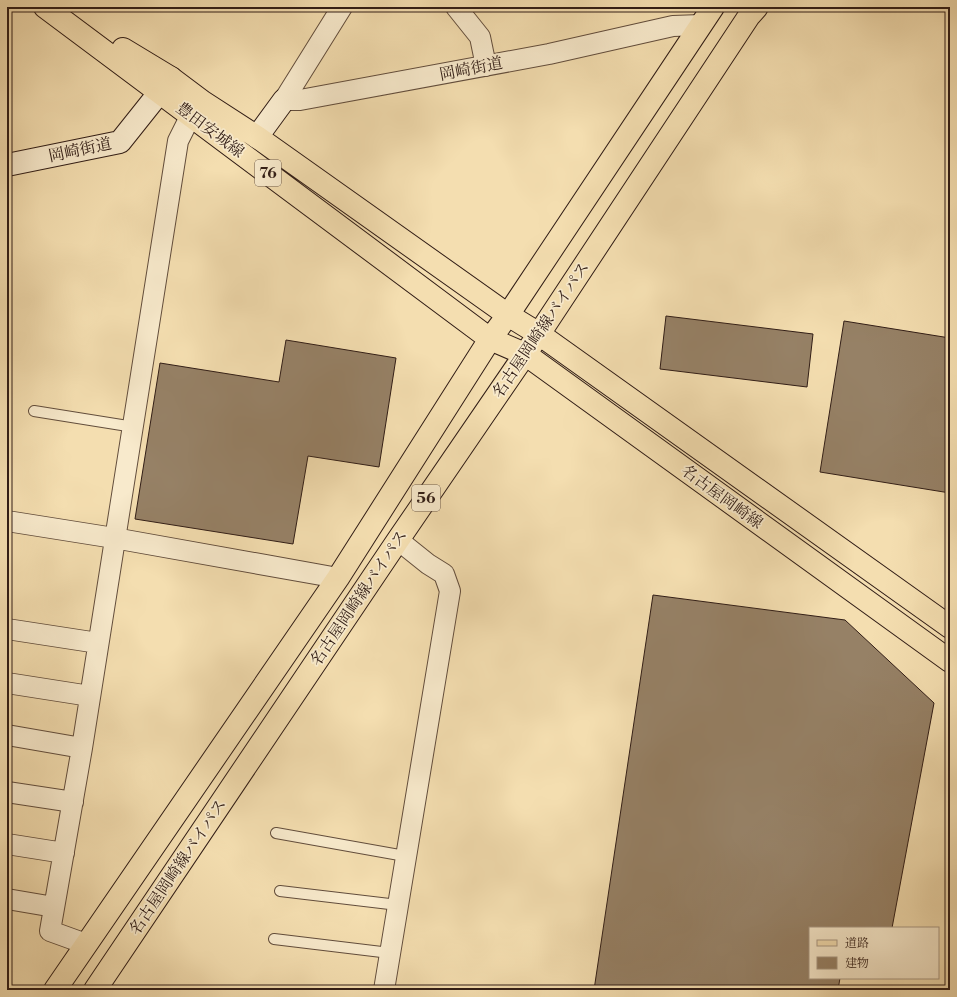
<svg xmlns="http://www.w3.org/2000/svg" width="957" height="997" font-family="'Libre Bodoni','Noto Serif JP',serif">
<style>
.building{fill:#968166;stroke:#311d16}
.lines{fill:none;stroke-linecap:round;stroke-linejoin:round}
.lane-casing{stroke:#624d3c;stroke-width:12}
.street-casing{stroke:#624d3c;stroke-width:22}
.secondary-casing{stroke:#311d16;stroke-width:24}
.primary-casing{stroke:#311d16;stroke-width:24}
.lane{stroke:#f8eacc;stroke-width:10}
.street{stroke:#f8eacc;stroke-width:20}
.secondary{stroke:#f8eacc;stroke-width:22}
.primary{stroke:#f4deb0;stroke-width:22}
.labels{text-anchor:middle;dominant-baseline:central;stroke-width:3.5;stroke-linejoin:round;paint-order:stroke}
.shield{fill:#f8eacc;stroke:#6d5a4d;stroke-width:1}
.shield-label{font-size:15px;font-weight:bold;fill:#311d16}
.street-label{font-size:16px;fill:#311d16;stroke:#f8eacc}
</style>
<rect width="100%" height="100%" fill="#f4deb0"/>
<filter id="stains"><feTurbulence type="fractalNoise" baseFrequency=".005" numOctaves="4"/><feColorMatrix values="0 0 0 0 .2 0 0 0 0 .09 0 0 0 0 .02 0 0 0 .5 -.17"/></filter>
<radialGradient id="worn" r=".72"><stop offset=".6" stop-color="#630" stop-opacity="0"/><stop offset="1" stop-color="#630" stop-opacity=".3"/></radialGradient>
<path class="building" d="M 666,316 L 813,334 L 807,387 L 660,369 Z
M 844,321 L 950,338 L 950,493 L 820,472 Z
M 286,340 L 396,358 L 379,467 L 308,456 L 293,544 L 135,519 L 160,363 L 279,382 Z
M 653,595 L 845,620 L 934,703 L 892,928 L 810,928 L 810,978 L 840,978 L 838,990 L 594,990 Z"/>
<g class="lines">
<g class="lane-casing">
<path id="lane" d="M 34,411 L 134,427
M 276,833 L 405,856
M 280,891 L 398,905
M 274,939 L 390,953"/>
</g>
<g class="street-casing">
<path id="street" d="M 456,7 L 480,37 L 486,66
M 284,100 L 300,100 L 549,54 L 673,26 L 701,25
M 284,100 L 342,7
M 7,521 L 114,538 L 338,578
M 7,629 L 98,643
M 7,683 L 90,696
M 7,735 L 82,748
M 7,792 L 73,802
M 7,844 L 64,853
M 7,899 L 54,907
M 86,944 L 50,931 L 82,748 L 178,141 L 191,115 L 202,104
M 384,990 L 450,591 L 444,574 L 428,564 L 398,540"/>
</g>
<g class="secondary-casing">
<path id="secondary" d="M 257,137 L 284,100
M 7,165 L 120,142 L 171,78"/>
</g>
<g class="primary-casing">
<path id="primary" d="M 45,7 L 490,339 L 525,354 L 950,661
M 123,49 L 171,78 L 203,102 L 257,137 L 508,315 L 539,334 L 950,627
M 55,990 L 338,578 L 490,339 L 508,315 L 713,7
M 95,990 L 398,540 L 539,334 L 749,16 L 757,7"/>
</g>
<use href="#lane" class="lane"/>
<use href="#street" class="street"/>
<use href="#secondary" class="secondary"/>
<use href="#primary" class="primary"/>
</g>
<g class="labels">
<g class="shield">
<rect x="255" y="160" width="26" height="26" rx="3"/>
<rect x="412" y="485" width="28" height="26" rx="3"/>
</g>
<g class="shield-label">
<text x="268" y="173">76</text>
<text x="426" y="498">56</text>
</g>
<g class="street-label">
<text transform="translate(471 69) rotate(-11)">岡崎街道</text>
<text transform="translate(210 130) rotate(37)">豊田安城線</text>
<text transform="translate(80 150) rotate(-12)">岡崎街道</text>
<text transform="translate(541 330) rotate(-56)">名古屋岡崎線バイパス</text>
<text transform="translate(722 497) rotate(36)">名古屋岡崎線</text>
<text transform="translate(359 598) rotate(-56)">名古屋岡崎線バイパス</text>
<text transform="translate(178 867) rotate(-56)">名古屋岡崎線バイパス</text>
</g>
</g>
<rect width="957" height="997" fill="none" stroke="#f4deb0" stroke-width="24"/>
<rect x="8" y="8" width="941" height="981" fill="none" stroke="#311d16" stroke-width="2"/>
<rect x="12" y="12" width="933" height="973" fill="none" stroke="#311d16"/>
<rect x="809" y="927" width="130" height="52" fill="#f8eacc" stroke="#a89883"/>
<rect x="817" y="940" width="20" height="6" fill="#f4deb0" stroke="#a89883"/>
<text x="845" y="947" font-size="12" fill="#311d16">道路</text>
<rect x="817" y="957" width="20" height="12" fill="#968166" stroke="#a89883"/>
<text x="845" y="967" font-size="12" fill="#311d16">建物</text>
<rect width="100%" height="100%" filter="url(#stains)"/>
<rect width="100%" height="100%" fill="url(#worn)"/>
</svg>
